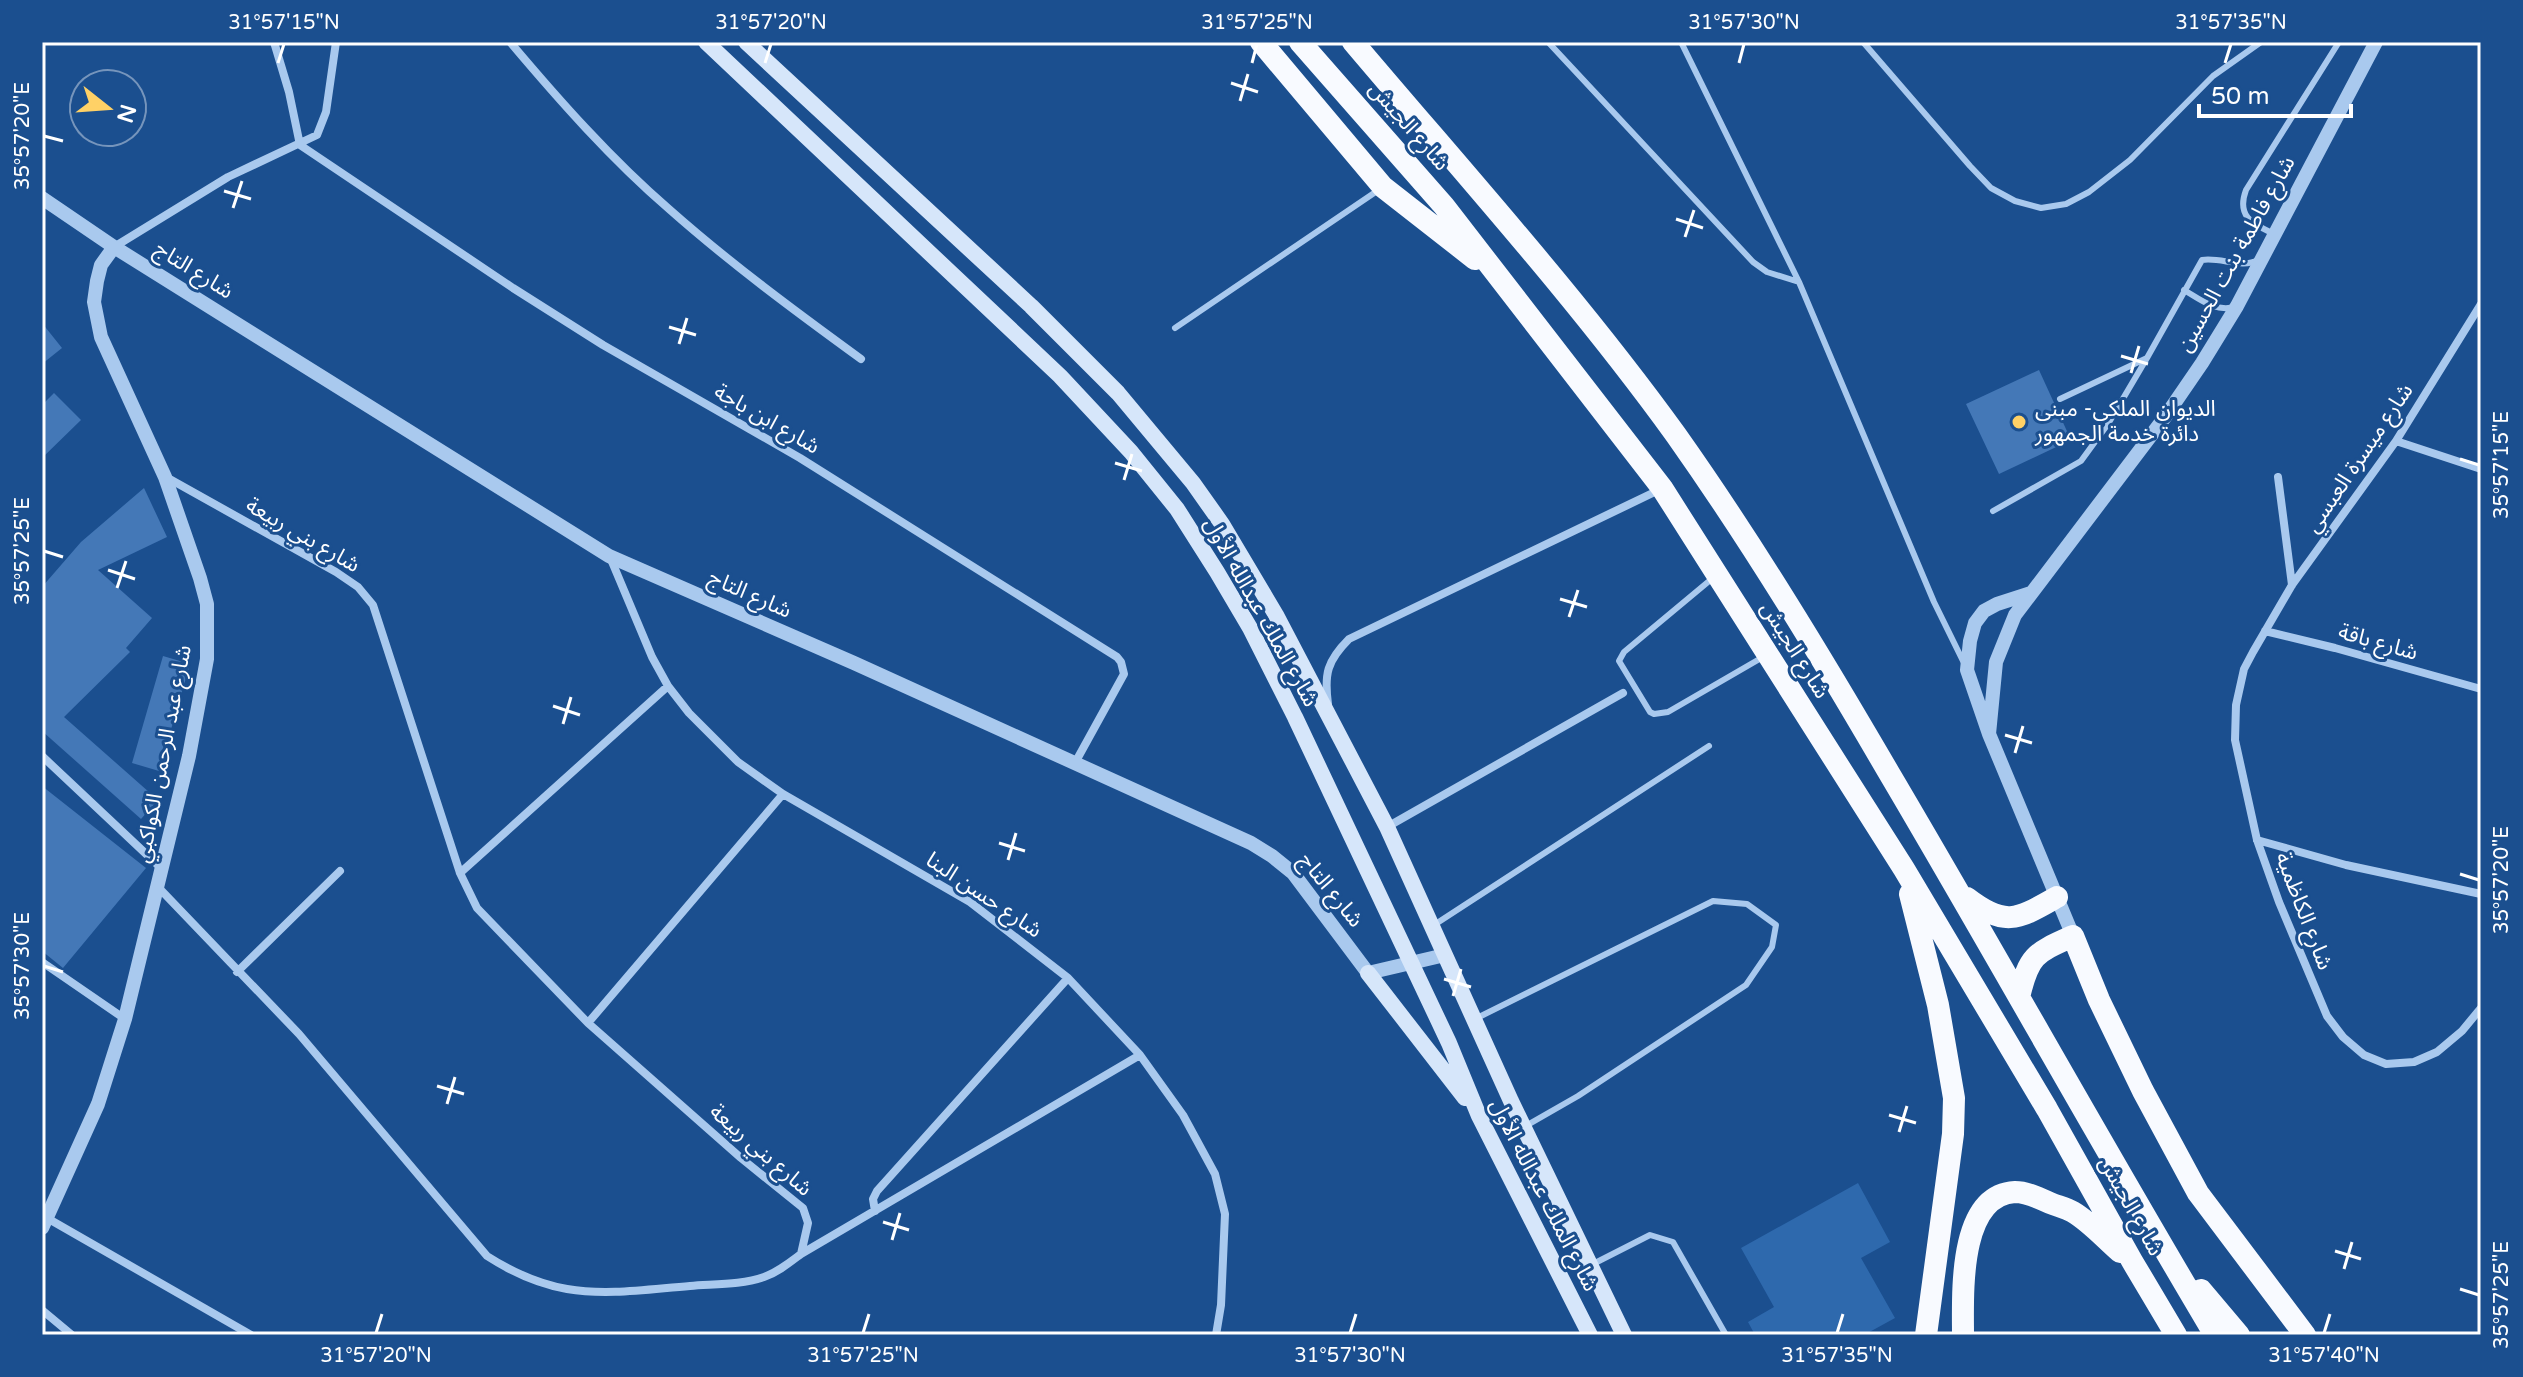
<svg xmlns="http://www.w3.org/2000/svg" width="2523" height="1377" font-family="'Varela Round','Noto Sans Arabic',sans-serif">
<style>
.green{fill:#2e69ad}
.building{fill:#4478b7}
.lines{fill:none;stroke-linecap:round;stroke-linejoin:round}
.service{stroke:#a9c9ee;stroke-width:6}
.minor{stroke:#a9c9ee;stroke-width:8}
.tertiary{stroke:#a9c9ee;stroke-width:14}
.secondary{stroke:#d6e6fa;stroke-width:16}
.trunk{stroke:#f8faff;stroke-width:22}
.ticks{fill:none;stroke:#fff;stroke-width:3}
.poi-dot{fill:#ffd166;stroke:#1b4f8f;stroke-width:3}
.labels{text-anchor:middle;dominant-baseline:central;stroke-width:6;stroke-linejoin:round;paint-order:stroke}
.street-label{font-size:22px;fill:#fff;stroke:#1b4f8f}
.poi-label{font-size:22px;fill:#fff;stroke:#1b4f8f;text-anchor:start}
.neatline{fill:none;stroke:#fff;stroke-width:3}
.ticks-label{font-size:20px;text-anchor:middle;fill:#fff}
</style>
<rect width="100%" height="100%" fill="#1b4f8f"/>
<path class="green" d="M 1858,1183 L 1890,1242 L 1861,1258 L 1895,1318 L 1864,1335 L 1755,1335 L 1748,1322 L 1774,1307 L 1741,1248 Z"/>
<path class="building" d="M 42,323 L 62,348 L 42,364 Z
M 2039,370 L 2071,440 L 1999,474 L 1966,404 Z
M 54,393 L 81,420 L 42,458 L 42,405 Z
M 144,488 L 167,537 L 98,570 L 152,618 L 126,648 L 130,652 L 64,717 L 158,800 L 141,819 L 42,731 L 42,587 L 81,542 Z
M 163,656 L 190,664 L 159,771 L 132,763 Z
M 42,786 L 146,868 L 63,968 L 42,951 Z"/>
<g class="lines">
<path class="service" d="M 1548,42 L 1753,262 L 1767,272 L 1799,282
M 1681,42 L 1799,282 L 1934,602 L 1964,663
M 1863,42 L 1970,166 L 1991,188 L 2015,201 L 2041,208 L 2066,204 L 2089,192 L 2130,160 L 2213,76 L 2261,42
M 2274,234 C 2253,224 2236,217 2246,190 L 2339,42
M 2184,290 C 2201,300 2215,312 2235,307
M 1175,328 L 1380,189
M 2060,399 L 2147,358 L 2202,260 C 2222,257 2240,269 2259,260
M 1993,511 L 2081,461 L 2108,424 L 2147,358
M 1714,577 L 1624,652 L 1619,661 L 1650,712 L 1654,714 L 1668,712 L 1763,657
M 1434,925 L 1709,746
M 1477,1018 L 1713,901 L 1747,904 L 1776,925 L 1772,947 L 1746,985 L 1578,1096 L 1524,1127
M 1593,1264 L 1650,1235 L 1673,1242 L 1726,1335"/>
<path class="minor" d="M 274,42 L 289,92 L 300,145
M 510,42 C 559,100 611,159 669,209 C 730,263 795,311 861,359
M 300,145 L 513,288 L 603,345 L 800,458 L 1117,657 L 1121,662 L 1124,674 L 1075,763
M 114,247 L 228,177 L 317,135 L 326,112 L 336,42
M 2481,304 L 2396,441 L 2292,585 L 2253,652 L 2244,669 L 2236,705 L 2235,740 L 2257,840 L 2279,902 L 2327,1016 L 2343,1037 L 2364,1055 L 2386,1064 L 2414,1062 L 2437,1052 L 2462,1031 L 2481,1008
M 2396,441 L 2481,469
M 2278,477 L 2292,585
M 610,557 L 652,657 L 668,686 L 689,713 L 738,762 L 783,794 L 970,902 L 1068,978 L 1140,1055 L 1183,1115 L 1215,1174 L 1225,1214 L 1221,1305 L 1216,1335
M 2265,631 L 2335,648 L 2481,689
M 1328,704 C 1324,674 1327,661 1349,639 L 1661,489
M 42,756 L 161,868
M 1387,827 L 1623,693
M 2257,840 L 2346,865 L 2481,894
M 460,873 L 668,686
M 158,887 L 299,1034 L 487,1256 C 512,1272 538,1284 567,1289 C 607,1296 650,1289 690,1286 C 714,1284 742,1285 764,1277 C 778,1272 789,1263 801,1254 L 808,1223 L 803,1208 L 741,1158 L 588,1023 L 477,908 L 460,873 L 373,605 L 358,587 L 336,572 L 166,477
M 42,962 L 125,1019
M 237,972 L 340,871
M 588,1023 L 783,794
M 875,1211 L 873,1199 L 877,1191 L 1068,978
M 47,1218 L 251,1335
M 801,1254 L 1140,1055
M 42,1310 L 72,1335"/>
<path class="tertiary" d="M 42,198 L 114,247 L 609,556 L 854,663 L 1251,843 L 1272,856 L 1293,873 L 1368,973 L 1445,955
M 2031,593 L 1997,604 L 1984,611 L 1975,623 L 1970,641 L 1967,670 L 1989,734 L 2073,936
M 1989,734 L 1996,662 L 2015,615 L 2165,417 L 2202,363 L 2237,306 L 2376,42
M 42,1228 L 98,1104 L 125,1019 L 189,756 L 207,659 L 207,604 L 200,578 L 165,477 L 101,337 L 94,302 L 97,281 L 101,265 L 114,247"/>
<path class="secondary" d="M 706,42 L 1060,376 L 1131,452 L 1177,509 L 1217,572 L 1250,628 L 1295,717 L 1449,1043 L 1479,1116 L 1590,1335
M 746,42 L 1031,306 L 1118,393 L 1193,483 L 1222,524 L 1276,615 L 1387,827 L 1511,1101 L 1624,1335
M 1368,973 L 1465,1098"/>
<path class="trunk" d="M 1261,42 L 1383,187 L 1475,259
M 1300,42 L 1444,206 L 1662,488 L 1904,869 L 2047,1109 L 2132,1261 L 2176,1335
M 1353,42 C 1462,171 1577,298 1676,435 C 1753,544 1822,658 1889,773 C 1999,959 2104,1149 2215,1335
M 1910,894 L 1938,1005 L 1954,1098 L 1953,1134 L 1926,1335
M 1967,898 C 2006,928 2018,919 2057,897
M 2019,997 C 2029,955 2035,953 2073,936 L 2099,1000 L 2143,1091 L 2198,1193 L 2305,1335
M 2201,1290 L 2239,1335
M 1963,1335 C 1963,1294 1958,1195 2015,1192 C 2027,1192 2039,1198 2050,1203 C 2057,1206 2066,1208 2073,1212 C 2090,1222 2105,1239 2120,1252"/>
</g>
<path class="ticks" d="M 278,63 L 284,44M 765,63 L 771,44M 1252,63 L 1257,44M 1739,63 L 1744,44M 2225,63 L 2231,44M 1231,83 L 1258,92M 1240,101 L 1248,74M 44,136 L 63,141M 224,191 L 251,199M 233,208 L 242,181M 1676,219 L 1703,228M 1685,237 L 1694,210M 669,327 L 696,335M 679,344 L 687,318M 2121,356 L 2148,364M 2131,373 L 2139,346M 2460,459 L 2479,465M 1115,463 L 1142,471M 1124,480 L 1132,454M 44,551 L 63,557M 108,570 L 135,579M 117,588 L 126,561M 1560,599 L 1587,607M 1569,617 L 1578,590M 553,706 L 580,715M 563,724 L 571,697M 2005,735 L 2032,743M 2015,753 L 2023,726M 999,843 L 1025,851M 1008,860 L 1016,833M 2460,874 L 2479,880M 44,966 L 63,972M 1444,979 L 1471,987M 1453,996 L 1461,969M 437,1086 L 464,1094M 447,1104 L 455,1077M 1889,1115 L 1916,1123M 1899,1132 L 1907,1106M 883,1222 L 909,1230M 892,1240 L 900,1213M 2335,1251 L 2361,1259M 2344,1269 L 2352,1242M 2460,1289 L 2479,1295M 376,1333 L 382,1314M 863,1333 L 869,1314M 1350,1333 L 1356,1314M 1837,1333 L 1843,1314M 2324,1333 L 2330,1314"/>
<circle class="poi-dot" cx="2019" cy="422" r="8"/>
<g class="labels">
<g class="street-label">
<text transform="translate(1409 126) rotate(49)">شارع الجيش</text>
<text transform="translate(2236 254) rotate(-61)">شارع فاطمة بنت الحسين</text>
<text transform="translate(194 270) rotate(32)">شارع التاج</text>
<text transform="translate(767 419) rotate(30)">شارع ابن باجة</text>
<text transform="translate(2359 458) rotate(-56)">شارع ميسرة العبسي</text>
<text transform="translate(303 535) rotate(30)">شارع بني ربيعة</text>
<text transform="translate(750 594) rotate(24)">شارع التاج</text>
<text transform="translate(1261 612) rotate(61)">شارع الملك عبدالله الأول</text>
<text transform="translate(2378 642) rotate(16)">شارع باقة</text>
<text transform="translate(1795 650) rotate(58)">شارع الجيش</text>
<text transform="translate(163 754) rotate(-79)">شارع عبد الرحمن الكواكبي</text>
<text transform="translate(1331 890) rotate(51)">شارع التاج</text>
<text transform="translate(984 895) rotate(34)">شارع حسن البنا</text>
<text transform="translate(2304 911) rotate(69)">شارع الكاظمية</text>
<text transform="translate(761 1150) rotate(41)">شارع بني ربيعة</text>
<text transform="translate(1544 1195) rotate(63)">شارع الملك عبدالله الأول</text>
<text transform="translate(2131 1206) rotate(61)">شارع الجيش</text>
</g>
<g class="poi-label">
<text x="2035" y="409">الديوان الملكي- مبنى<tspan x="2035" dy="25">دائرة خدمة الجمهور</tspan></text>
</g>
</g>
<rect width="2523" height="1377" fill="none" stroke="#1b4f8f" stroke-width="88"/>
<g transform="translate(108 108) rotate(107)"><circle r="38" fill="#1b4f8f" stroke="#7695bc" stroke-width="2"/>
<path d="M0-6L14 30L0 20L-14 30Z" fill="#ffd166"/>
<text y="-12" font-size="22" font-weight="bold" text-anchor="middle" fill="#ffffff">N</text>
</g>
<path d="M2199 104v12h152v-12" fill="none" stroke="#ffffff" stroke-width="4"/>
<text x="2211" y="104" font-size="24" fill="#ffffff" stroke="#1b4f8f" stroke-width="6" paint-order="stroke">50 m</text>
<rect x="44" y="44" width="2435" height="1289" class="neatline"/>
<g class="ticks-label">
<text x="284" y="29">31°57'15"N</text>
<text x="771" y="29">31°57'20"N</text>
<text x="1257" y="29">31°57'25"N</text>
<text x="1744" y="29">31°57'30"N</text>
<text x="2231" y="29">31°57'35"N</text>
<text transform="translate(22 136) rotate(-90)" y="7">35°57'20"E</text>
<text transform="translate(2501 465) rotate(-90)" y="7">35°57'15"E</text>
<text transform="translate(22 551) rotate(-90)" y="7">35°57'25"E</text>
<text transform="translate(2501 880) rotate(-90)" y="7">35°57'20"E</text>
<text transform="translate(22 966) rotate(-90)" y="7">35°57'30"E</text>
<text transform="translate(2501 1295) rotate(-90)" y="7">35°57'25"E</text>
<text x="376" y="1362">31°57'20"N</text>
<text x="863" y="1362">31°57'25"N</text>
<text x="1350" y="1362">31°57'30"N</text>
<text x="1837" y="1362">31°57'35"N</text>
<text x="2324" y="1362">31°57'40"N</text>
</g>
</svg>
